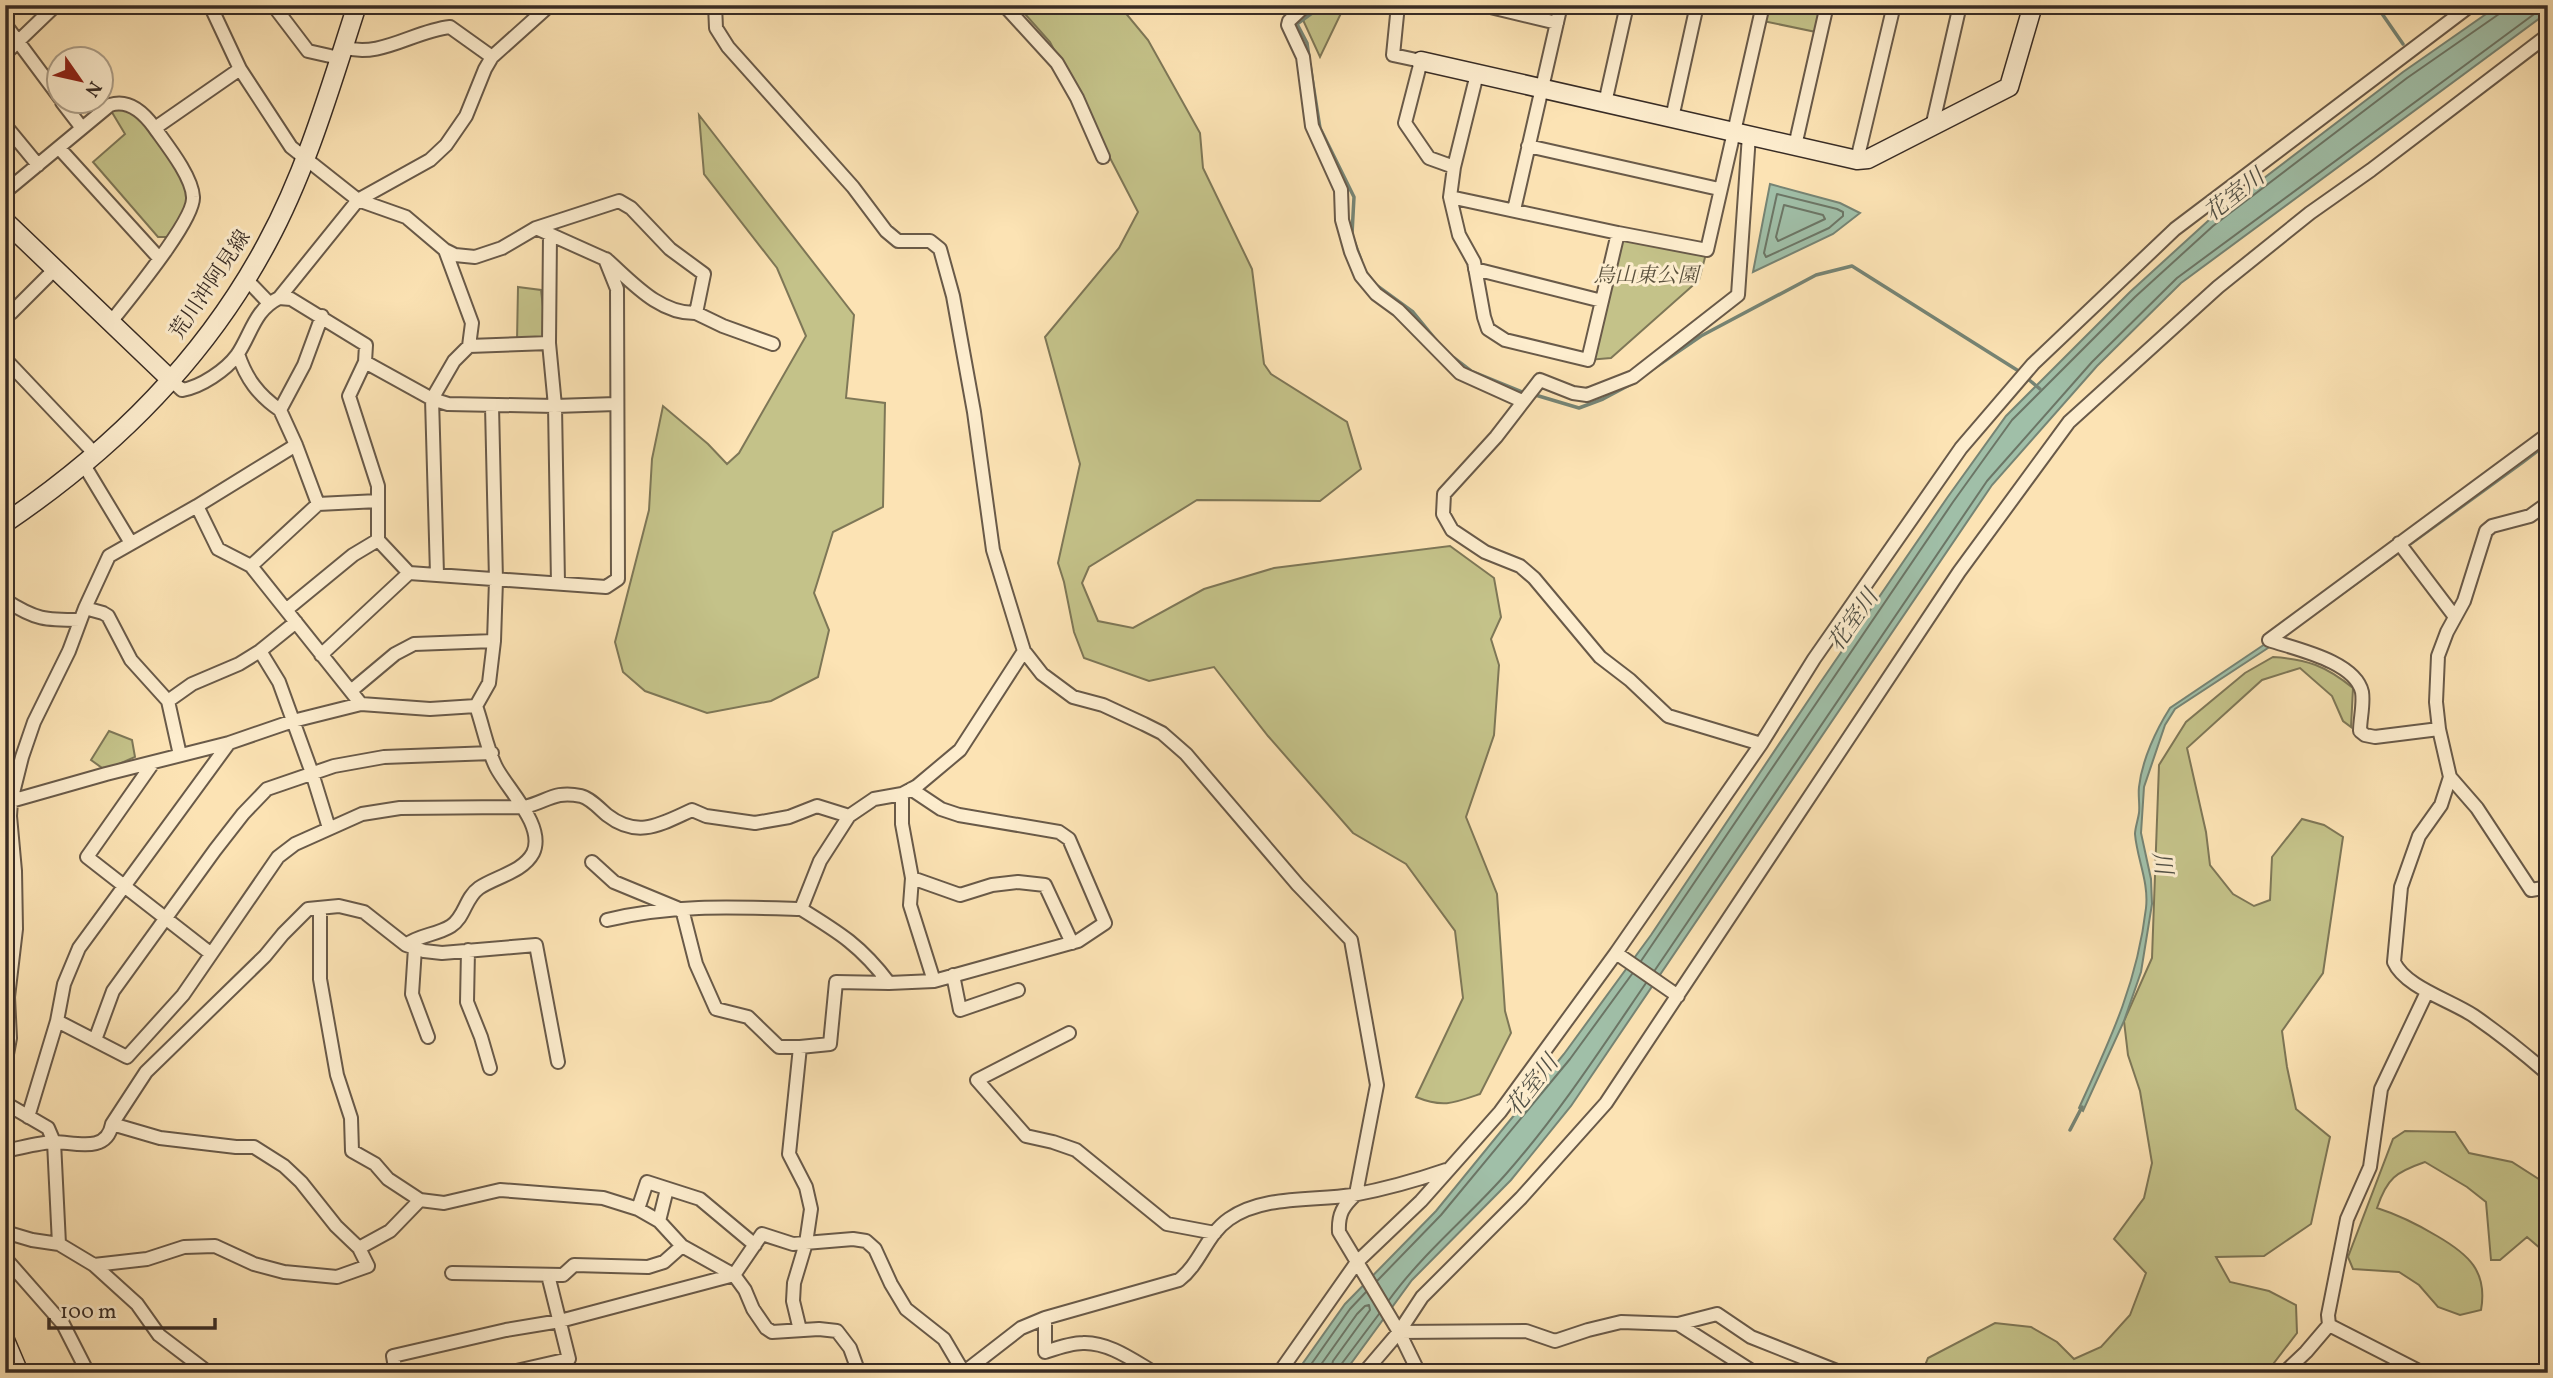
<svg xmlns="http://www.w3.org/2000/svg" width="2553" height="1378" font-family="Vollkorn,'Noto Serif JP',serif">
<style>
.green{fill:#c4c289;stroke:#7e7757;stroke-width:2}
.water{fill:#a0bfa8;stroke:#768474;stroke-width:2}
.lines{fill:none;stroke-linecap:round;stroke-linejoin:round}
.shore{stroke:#6c7666;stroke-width:2}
.stream{stroke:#768474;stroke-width:3.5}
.street-casing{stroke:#695a49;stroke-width:16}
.secondary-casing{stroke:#382c25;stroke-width:21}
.street{stroke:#fdedce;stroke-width:12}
.secondary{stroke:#fdedce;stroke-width:18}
.labels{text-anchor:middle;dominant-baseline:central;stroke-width:6;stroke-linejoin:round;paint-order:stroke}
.park-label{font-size:21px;font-style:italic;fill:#5b523e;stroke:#fdedce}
.street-label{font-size:21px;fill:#382c25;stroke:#fdedce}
.water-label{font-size:23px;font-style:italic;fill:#525146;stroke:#fdedce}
</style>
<rect width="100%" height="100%" fill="#fce3b4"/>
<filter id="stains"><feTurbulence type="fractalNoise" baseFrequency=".00286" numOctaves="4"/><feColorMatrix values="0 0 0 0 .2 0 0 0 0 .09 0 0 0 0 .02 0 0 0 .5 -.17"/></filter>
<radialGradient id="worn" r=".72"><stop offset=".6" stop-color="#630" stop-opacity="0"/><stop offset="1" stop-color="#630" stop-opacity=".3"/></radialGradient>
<path class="green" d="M 1017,5 L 1119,5 L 1148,40 L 1200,133 L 1203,168 L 1252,269 L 1264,364 L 1271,374 L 1347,422 L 1361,469 L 1320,501 L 1197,500 L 1089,567 L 1082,583 L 1098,621 L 1133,628 L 1204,589 L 1274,568 L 1450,546 L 1494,578 L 1501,617 L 1491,639 L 1499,665 L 1494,735 L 1466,817 L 1497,894 L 1505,1011 L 1511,1033 L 1480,1094 C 1454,1103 1443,1108 1416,1097 L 1463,998 L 1455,931 L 1406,864 L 1353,833 L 1268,736 L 1214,667 L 1149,681 L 1084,658 L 1074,632 L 1064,582 L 1058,563 L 1080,464 L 1045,337 L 1119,248 L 1138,212 L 1050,42 Z
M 1319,5 L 1345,5 L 1320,57 L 1303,20 Z
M 1767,5 L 1823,5 L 1816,32 L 1763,21 Z
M 118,106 L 143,119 L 188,187 L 190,199 L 170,237 L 158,237 L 93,162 L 125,134 L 110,109 Z
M 699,115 L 854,315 L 846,398 L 885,403 L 883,507 L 833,532 L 814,593 L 829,630 L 818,677 L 771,701 L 707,713 L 645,691 L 623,672 L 615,642 L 649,510 L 652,459 L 663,406 L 708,444 L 727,464 L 739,453 L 806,336 L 777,268 L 704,174 Z
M 1618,233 L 1707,250 L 1699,280 L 1611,358 L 1588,360 Z
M 518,287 L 541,290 L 547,342 L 517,341 Z
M 2273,657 C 2307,659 2326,666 2353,688 L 2351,727 L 2343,721 L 2332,696 L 2300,668 L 2262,680 L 2187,748 L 2206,832 L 2210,865 L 2233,894 L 2254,906 L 2270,900 L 2272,857 L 2302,819 L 2324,825 L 2343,837 L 2323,973 L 2282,1031 L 2287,1067 L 2296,1109 L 2330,1137 L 2311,1224 L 2264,1256 L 2216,1257 L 2230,1282 L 2269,1291 L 2296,1305 L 2297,1333 L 2267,1372 L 1922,1373 L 1928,1358 L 1995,1323 L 2031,1327 L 2057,1342 L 2074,1359 L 2101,1347 L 2130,1315 L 2146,1273 L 2114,1239 L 2144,1198 L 2152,1163 L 2140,1091 L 2128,1055 L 2124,1021 L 2152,958 L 2159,765 L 2186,722 L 2245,673 Z
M 109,731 L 132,740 L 135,757 L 105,770 L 91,760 Z
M 2405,1131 L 2455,1132 L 2469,1153 L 2512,1162 L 2548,1185 L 2548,1255 L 2527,1237 L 2500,1260 L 2491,1260 L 2486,1202 L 2467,1187 L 2425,1162 C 2396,1172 2387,1178 2377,1208 C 2399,1215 2417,1224 2437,1236 C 2468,1254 2488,1271 2481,1310 L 2460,1315 L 2438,1307 L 2419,1285 L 2399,1272 L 2353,1269 L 2348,1257 L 2393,1139 Z"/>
<path class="water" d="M 2499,5 L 2548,5 L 2548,12 L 2181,283 L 2097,366 L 1992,485 L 1571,1106 L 1511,1180 L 1412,1280 L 1344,1373 L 1296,1373 L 1345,1304 L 1436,1211 L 1564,1054 L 1651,935 L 1818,686 L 1947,498 L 2006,416 L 2130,292 L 2209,220 L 2403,72 Z
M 1770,184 L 1840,203 L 1860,213 L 1833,234 L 1753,272 Z
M 2548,437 L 2548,444 L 2523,463 L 2268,648 L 2175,709 L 2165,725 L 2144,787 L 2141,833 L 2151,879 L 2152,904 L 2141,972 L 2124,1021 L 2083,1111 L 2079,1108 C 2110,1040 2137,984 2146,908 C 2149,882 2137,859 2135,834 C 2135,828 2138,820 2139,813 C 2140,805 2138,796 2139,787 C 2142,760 2156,730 2170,708 L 2268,642 Z"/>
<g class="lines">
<path class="shore" d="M 1777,194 L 1837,209 L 1843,212 L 1843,216 L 1829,228 L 1766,257 L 1764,253 Z
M 1784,205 L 1823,215 L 1825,219 L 1778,241 L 1776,237 Z
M 1641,961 L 1953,502 L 2012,420 L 2135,297 L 2213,226 L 2407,78 L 2499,14 L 2502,5
M 1655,970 L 1987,481 L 2092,362 L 2177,278 L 2541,9 L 2548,7
M 1377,1281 L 1441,1215 L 1570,1059 L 1632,974
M 1389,1300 C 1423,1253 1468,1217 1506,1174 C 1558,1115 1601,1049 1646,983
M 1305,1373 L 1350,1309 L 1366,1292
M 1315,1373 L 1357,1314 L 1365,1306 L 1369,1305 L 1370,1310 L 1333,1361 L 1330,1373
M 1339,1373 L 1340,1366 L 1379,1314"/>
<path class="stream" d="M 2376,5 L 2403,44
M 1309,57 L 1307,43 L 1297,24 L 1323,5
M 1310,65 L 1320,128 L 1354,197 L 1352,234
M 1354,241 L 1361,260
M 1365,271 L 1376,285 L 1413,312 L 1436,340
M 1454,358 L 1471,371 L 1525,393
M 1647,373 L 1701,336 L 1816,275 L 1852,266 L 2017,370
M 2028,379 L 2040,389
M 1532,394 L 1579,408 L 1603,399 L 1635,382
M 2070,1130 L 2082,1107"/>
<g class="street-casing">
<path id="street" d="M 210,5 L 240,69 L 291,147 L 358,200 L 406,217 L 445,250 L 455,255 L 475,257 L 502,248 L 536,228 L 619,201 L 631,208 L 670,249 L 704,274 L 696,313 L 723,326 L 773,344
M 273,5 L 308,51 L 339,58
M 715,5 L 716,28 L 728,47 L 853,187 L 886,231 L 898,241 L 930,241 L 940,249 L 953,296 L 974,412 L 993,550 L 1024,651 L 1042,674 L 1073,697 L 1103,705 L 1144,724 L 1162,733 L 1186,754 L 1298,885 L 1351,940 L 1377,1085 L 1356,1194 C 1343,1206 1338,1214 1339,1232 L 1399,1332 L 1419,1373
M 1004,5 L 1057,63 L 1077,98 L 1103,157
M 1306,5 L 1289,21 L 1288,25 L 1303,57 L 1312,126 L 1341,190 L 1342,220 L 1351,252 L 1361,276 L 1376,294 L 1398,310 L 1460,373 L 1522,401
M 1398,5 L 1393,55 L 1421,61 L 1405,123 L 1429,158 L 1454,167 L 1450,197 L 1459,235 L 1474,262 L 1484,317 L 1488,329 L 1505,340 L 1588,360 L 1618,233
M 1482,5 L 1557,23
M 5,24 L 60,98
M 343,47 C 380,59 413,31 450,27 L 492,57
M 5,54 L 56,5
M 62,102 L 82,128
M 1605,103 L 1627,5
M 1672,118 L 1697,5
M 5,125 L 38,165
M 1932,127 L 1960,5
M 155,128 L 240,69
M 1749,135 L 1738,295 L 1633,377 L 1587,395 L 1573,393 L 1540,380 L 1496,437 L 1444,494 L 1443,514 L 1452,530 L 1485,552 L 1520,566 L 1534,578 L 1600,657 L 1630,680 L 1668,716 L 1761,744
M 1528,146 L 1719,189
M 1795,146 L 1827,5
M 59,148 L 159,258
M 1857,160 L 1894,5
M 1454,167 L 1477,74
M 5,192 L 110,105 C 128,99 143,112 154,127 C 166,144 192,176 193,197 C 195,220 128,300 111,322
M 1450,197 L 1618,233 L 1707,250 L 1763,5
M 1514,210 L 1561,5
M 550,235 L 549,343 L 555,406 L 558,583
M 445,250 L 472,323 L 469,346
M 606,259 C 632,282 659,314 696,313
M 1475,269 L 1602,301
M 246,279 L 269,303
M 279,298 L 291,299 L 366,345 L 365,362 L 349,396 L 378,486 L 378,540 L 409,573
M 5,308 L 11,313 L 55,269
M 238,354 C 246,378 258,395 280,410 L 304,365 L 322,316
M 5,359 L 96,455
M 365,362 L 432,399 L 448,404 L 555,406 L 616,404
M 171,380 L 182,390 C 201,387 226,370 237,355 C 251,335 254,310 279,298 L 358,200 L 430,160 L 446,145 L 466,116 L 485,69 L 492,57 L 550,5
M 280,410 L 296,445 L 318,504
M 84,465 L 131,543
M 2548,503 L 2530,516 L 2492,526 L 2486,531 L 2464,601 L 2447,632 L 2438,656 L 2436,702 L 2439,729 L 2450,777 L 2477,808 L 2531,890 L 2548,887
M 197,506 L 296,445
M 2399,543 L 2455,617
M 251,566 L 318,504 L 378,501
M 437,574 L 432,399 L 454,361 L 469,346 L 549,343
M 5,600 C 36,620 45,620 80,620
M 85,608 L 103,613 L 108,616 L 131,660 L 168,701 L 180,755
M 286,610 L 353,555 L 378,540
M 2269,640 L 2548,434
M 2269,640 C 2295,649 2355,661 2362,692 C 2364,704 2360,719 2360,731 L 2365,735 L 2375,737 L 2439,729
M 260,651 L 279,682 L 312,773 L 329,828
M 321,655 L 409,573 L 606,587 L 618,579 L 617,289 L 605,259 L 536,228
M 352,690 L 395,654 L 414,644 L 494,641
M 168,701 L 192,684 L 239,664 L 260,651 L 296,622
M 229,743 L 79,948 L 64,984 L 57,1021 L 127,1057 L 183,995 L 278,857 L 295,844 L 362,814 L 400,808 L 524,807 C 547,802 554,790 581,796 C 590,798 600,809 607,815 C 638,839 661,824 692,810 L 706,816 L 755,823 L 789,817 L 817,806 L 849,816
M 153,763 L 87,857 L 210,953
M 2450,777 L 2441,805 L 2419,836 L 2401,887 L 2394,962 C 2405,987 2450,1000 2474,1016 C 2500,1034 2524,1053 2548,1074
M 911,789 L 941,809 L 959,815 L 1059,832 L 1069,839 L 1105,923 L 1078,941 L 934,981
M 11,801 L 106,774 L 229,743 L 293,721 L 361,704 L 430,709 L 476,706
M 592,862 L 614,882 L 677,908 L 683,913 L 696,964 L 716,1009 L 748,1017 L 779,1047 L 800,1047
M 912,878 L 960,895 L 992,885 L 1018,882 L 1045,885 L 1072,943
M 320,908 L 320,979 L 337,1075 L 351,1118 L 352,1151 L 375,1164 L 388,1179 L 420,1200 L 444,1203 L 500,1190 L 603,1198 L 638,1209 L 659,1221 L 682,1246 L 734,1275 L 745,1290 L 753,1309 L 766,1328 L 772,1332 L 819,1329 L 837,1331 L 850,1348 L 859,1373
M 607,920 C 671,904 736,907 801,909
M 406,945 C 418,935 437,935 451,926 C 465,917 465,898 479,888 C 495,877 523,872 533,853 C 546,826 507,789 496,767 C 487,749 483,726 476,706 L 489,683 L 494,641 L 496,580 L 492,406
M 415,948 L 412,994 L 428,1037
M 468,950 L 467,1002 L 481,1037 L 490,1068
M 1616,953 L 1678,996
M 953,975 L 960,1010 L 1018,990
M 889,983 C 861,946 840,933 801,909 L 820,861 L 849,816 L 874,799 L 902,794 L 917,786 L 960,750 L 1024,651
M 1069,1033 L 977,1080 L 1026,1136 L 1053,1142 L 1076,1150 L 1167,1224 L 1215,1233
M 95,1040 L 113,991 L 215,850 L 243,814 L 267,789 L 334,766 L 384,757 L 492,753
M 5,1065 L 10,1038 L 8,997 L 16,929 L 15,871 L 10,816 L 11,801 L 22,757 L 34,722 L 69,651 L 85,608 L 109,556 L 197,506 L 218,549 L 251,566 L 361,704
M 5,1103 L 48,1128 L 54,1142 L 59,1244
M 28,1117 L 57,1021
M 112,1124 L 160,1138 L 236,1147 L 254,1147 L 284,1166 L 301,1182 L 336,1226 L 359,1248
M 5,1151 C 21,1148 40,1142 56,1142 C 77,1143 107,1153 112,1124 L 146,1072 L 265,956 L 283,934 L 308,909 L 339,906 L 364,912 L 406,945 L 424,951 L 442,953 L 536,945 L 558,1062
M 638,1209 L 647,1182 L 700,1199 L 755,1245
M 659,1221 L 667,1189
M 5,1232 L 32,1240 L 59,1244 L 94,1265 L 137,1304 L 159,1335 L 209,1373
M 5,1258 L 63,1324 L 88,1373
M 94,1265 L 147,1259 L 184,1247 L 215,1246 L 254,1264 L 284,1272 L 337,1277 L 368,1266 L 359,1248 L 390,1231 L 420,1200
M 452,1273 L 563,1275 L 574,1265 L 648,1267 L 664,1262 L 682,1246
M 1045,1318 L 1045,1352 C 1057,1348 1071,1343 1083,1343 C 1109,1342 1134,1361 1155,1373
M 1678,1324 L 1755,1373
M 2329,1325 L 2423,1373
M 800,1330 L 793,1301 L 794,1283 L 806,1243 L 811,1209 L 806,1187 L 789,1154 L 800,1047 L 830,1044 L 836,982 L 889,983 L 934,981 L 910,905 L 912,878 L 902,824 L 902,794
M 1399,1332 L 1526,1331 L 1555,1341 L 1588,1330 L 1621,1322 L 1678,1324 L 1717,1314 L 1751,1337 L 1842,1373
M 396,1373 L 393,1356 L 506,1330 L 560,1321 L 734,1275 L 762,1234 L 793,1244 L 853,1239 L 866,1241 L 875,1249 L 891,1284 L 906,1309 L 944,1339 L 964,1373
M 508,1373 L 569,1359 L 548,1275
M 963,1373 L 1021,1328 L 1045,1318 L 1179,1280 C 1201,1263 1206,1235 1229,1219 C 1263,1195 1313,1201 1353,1195 C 1385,1189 1417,1180 1446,1170
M 1279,1373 L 1357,1262 L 1421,1201 L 1500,1112 L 1616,953 L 1761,744 L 1814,659 L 1961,448 L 2033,364 L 2175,229 L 2471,5
M 1364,1373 L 1399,1332 L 1422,1297 L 1521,1198 L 1606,1103 L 1959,572 L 2069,422 L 2218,287 L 2310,213 L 2371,170 L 2548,35
M 2284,1373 L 2306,1352 L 2329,1325 L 2328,1315 L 2347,1219 L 2370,1167 L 2381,1089 L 2427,992"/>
</g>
<g class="secondary-casing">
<path id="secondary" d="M 1421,61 L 1857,160 L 1868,159 L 2009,87 L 2033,5
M 5,221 L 171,380
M 5,523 C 113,450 205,359 267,243 C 307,169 331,85 357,5
M 5,1340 L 19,1373"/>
</g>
<use href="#street" class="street"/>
<use href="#secondary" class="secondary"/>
</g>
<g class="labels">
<g class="park-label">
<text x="1646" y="276">烏山東公園</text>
</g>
<g class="street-label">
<text transform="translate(211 285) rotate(-56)">荒川沖阿見線</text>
</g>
<g class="water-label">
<text transform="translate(2235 196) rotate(-38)">花室川</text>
<text transform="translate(1854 621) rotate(-55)">花室川</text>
<text transform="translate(2161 863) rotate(81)">川</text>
<text transform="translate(1533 1086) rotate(-52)">花室川</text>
</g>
</g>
<rect width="2553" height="1378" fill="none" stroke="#fce3b4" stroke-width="28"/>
<rect x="7" y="7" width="2539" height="1364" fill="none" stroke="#382c25" stroke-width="3.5"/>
<rect x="14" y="14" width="2525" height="1350" fill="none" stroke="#382c25" stroke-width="2"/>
<g transform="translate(80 80) rotate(124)"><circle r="33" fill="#fdedce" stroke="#aea08a" stroke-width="2"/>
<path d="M0-5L12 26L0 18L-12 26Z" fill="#8f2418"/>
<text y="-10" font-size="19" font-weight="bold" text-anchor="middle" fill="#382c25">N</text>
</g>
<path d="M49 1318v10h166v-10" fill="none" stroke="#382c25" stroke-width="3.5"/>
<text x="60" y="1318" font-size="21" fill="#382c25" stroke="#fdedce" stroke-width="5" paint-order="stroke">100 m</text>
<rect width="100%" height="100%" filter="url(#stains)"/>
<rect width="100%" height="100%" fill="url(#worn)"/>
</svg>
